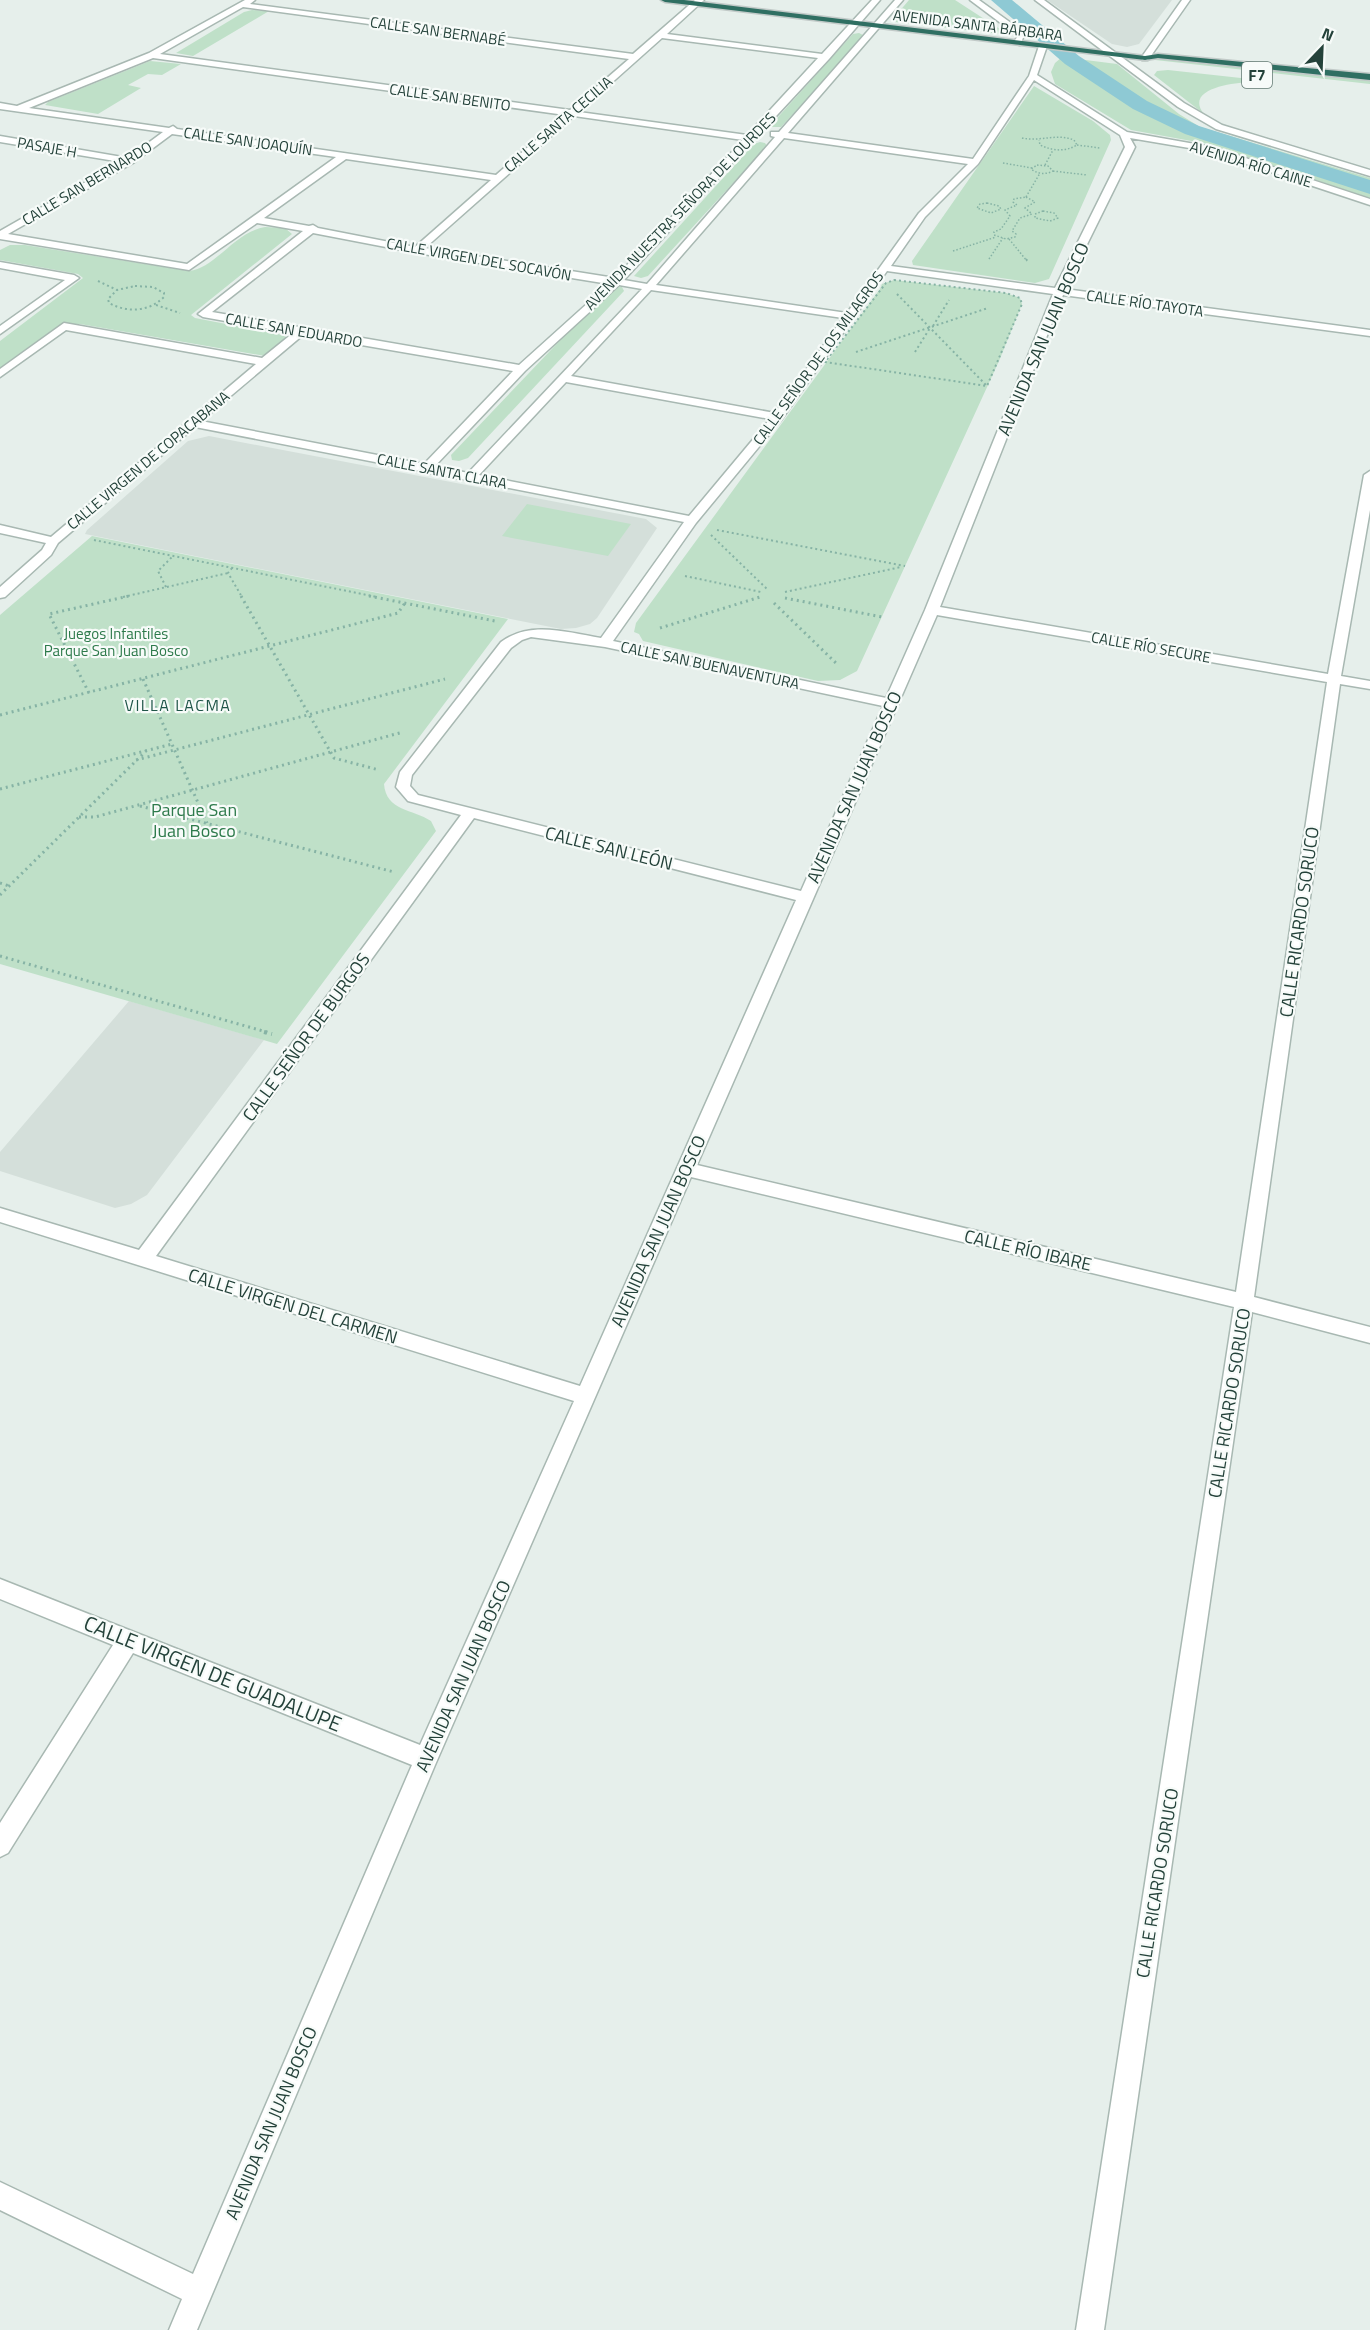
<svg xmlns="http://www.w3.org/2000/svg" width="1370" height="2330" font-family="'Titillium Web',sans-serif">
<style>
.built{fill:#d4dfda}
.green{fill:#bfe0c8}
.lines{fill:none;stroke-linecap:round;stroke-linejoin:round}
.canal{fill:#8ec9d4;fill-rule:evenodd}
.minor-casing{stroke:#a8b8b2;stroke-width:3}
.highway-casing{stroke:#c2cac8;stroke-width:3}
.path-far3{stroke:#86b3a5;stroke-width:1.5;stroke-dasharray:1.5 2;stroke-linecap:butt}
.path-far2{stroke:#86b3a5;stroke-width:2;stroke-dasharray:2 3;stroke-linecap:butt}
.path-far1{stroke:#86b3a5;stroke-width:3;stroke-dasharray:2 4;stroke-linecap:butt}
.path{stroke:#86b3a5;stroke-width:4;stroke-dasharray:3 4.5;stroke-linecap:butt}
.minor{fill:#fff;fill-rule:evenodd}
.highway{fill:#2f6f62;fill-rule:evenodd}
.labels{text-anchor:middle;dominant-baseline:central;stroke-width:4.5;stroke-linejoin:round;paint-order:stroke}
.far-street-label{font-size:15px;fill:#24423a;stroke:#f7fbf9}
.far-park-label{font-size:15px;fill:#2d7a4b;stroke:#f7fbf9}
.shield{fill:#f7fbf9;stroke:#637a73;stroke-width:1.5}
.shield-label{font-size:16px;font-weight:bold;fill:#24423a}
.far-neighbourhood-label{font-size:16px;letter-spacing:1.5px;fill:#1f5548;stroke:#f7fbf9}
.street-label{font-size:18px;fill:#24423a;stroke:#f7fbf9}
.park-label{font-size:18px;fill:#2d7a4b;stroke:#f7fbf9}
.near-street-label{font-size:21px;fill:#24423a;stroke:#f7fbf9}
</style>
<rect width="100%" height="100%" fill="#e6efeb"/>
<path class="built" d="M 1047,0 L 1172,0 L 1139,44 L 1127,47 L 1112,44 Z
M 209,436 L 646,519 L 657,528 L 597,618 L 590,624 L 576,628 L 561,629 L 85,534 L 87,530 L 188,441 Z
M 129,1001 L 264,1040 L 147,1195 L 131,1204 L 115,1208 L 0,1171 L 0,1152 Z"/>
<path class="green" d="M 909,0 L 955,0 L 1009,35 L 896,22 L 892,20 Z
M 252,10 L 269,11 L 193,56 L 176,53 L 244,12 Z
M 859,33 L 865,36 L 781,127 L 769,127 L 853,34 Z
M 1062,57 L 1117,64 L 1179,114 L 1200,127 L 1370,178 L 1370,198 L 1208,144 L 1131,130 L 1055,84 L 1051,72 L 1055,63 Z
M 1160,58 L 1370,79 L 1370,84 L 1155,60 Z
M 150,61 L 181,64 L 162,75 L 148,74 L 128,85 L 141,88 L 98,114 L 45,105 L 48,102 Z
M 1168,70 L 1250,79 L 1249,82 C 1232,83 1184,89 1204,114 L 1154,75 L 1157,71 Z
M 1034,86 L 1093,121 L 1110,135 L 1111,140 L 1049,279 L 1035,283 L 913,265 L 912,261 Z
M 760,142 L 765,143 L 767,146 L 648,276 L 641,278 L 634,276 L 754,144 Z
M 265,227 L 285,228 L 292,234 L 191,315 L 195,318 L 288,336 L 289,339 L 265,356 L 80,324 L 73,325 L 0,372 L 0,341 L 83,278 L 78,274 L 0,260 L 0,250 L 10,245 L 25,245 L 189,271 C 216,268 234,232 265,227 Z
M 894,280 L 1006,293 L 1020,298 L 1022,304 L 999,361 L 857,671 L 840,680 L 818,681 L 643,641 L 639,634 L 634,632 L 636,623 L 880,289 L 882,284 Z
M 616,287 L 622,287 L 624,291 L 468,458 L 459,461 L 452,460 L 451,455 L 609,289 Z
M 527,504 L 631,524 L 608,556 L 502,536 Z
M 92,536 L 508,619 L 384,784 C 386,811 413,809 431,821 L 436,831 L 277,1044 L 0,964 L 0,615 Z"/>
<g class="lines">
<path class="canal" d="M 991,0 L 1012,0 L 1079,56 L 1147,101 L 1199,126 L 1370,180 L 1370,194 L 1185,134 L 1133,109 L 1065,64 Z"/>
<g class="minor-casing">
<path id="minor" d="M 245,0 L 255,0 L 250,4 L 633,54 L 695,0 L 704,0 L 667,34 L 822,54 L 872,0 L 880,0 L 829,59 L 624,280 L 647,284 L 775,137 L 771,136 L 771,132 L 779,132 L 895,0 L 903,0 L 788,133 L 973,159 L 1029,76 L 1039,46 L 1043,44 L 1047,46 L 1037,75 L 1127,132 L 1212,147 L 1370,199 L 1370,205 L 1207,151 L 1130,138 L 1135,147 L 1065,289 L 1370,330 L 1370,336 L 1063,295 L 940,607 L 1328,674 L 1364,475 L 1370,471 L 1370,510 L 1341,676 L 1370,681 L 1370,689 L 1340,684 L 1254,1297 L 1370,1327 L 1370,1343 L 1252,1312 L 1104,2330 L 1076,2330 L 1234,1307 L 691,1177 L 435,1765 L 197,2330 L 169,2330 L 182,2299 L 0,2210 L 0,2182 L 193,2274 L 412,1765 L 133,1653 L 8,1853 L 0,1857 L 0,1823 L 113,1645 L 0,1599 L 0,1579 L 420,1745 L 574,1401 L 0,1222 L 0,1208 L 139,1250 L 461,815 L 408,801 L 396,787 L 400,772 L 501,642 C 531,620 568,633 601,638 L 684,522 L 195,427 L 58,543 L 51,555 L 5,597 L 0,598 L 0,587 L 42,550 L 46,543 L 0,533 L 0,525 L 51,537 L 256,364 L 66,330 L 0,377 L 0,369 L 64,323 L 262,358 L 293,333 L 203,317 L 198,314 L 303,231 L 257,223 L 189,270 L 0,239 L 0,231 L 121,162 L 0,142 L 0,136 L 128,158 L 163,132 L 0,109 L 0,103 L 17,106 L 149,53 ZM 243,7 L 629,59 L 570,110 L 160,54 ZM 662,38 L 818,58 L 747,135 L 579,112 ZM 153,58 L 565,115 L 496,175 L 177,129 L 173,126 L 169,128 L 29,108 ZM 1034,80 L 1120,135 L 1125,147 L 1055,288 L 891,266 L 925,217 L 978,164 ZM 574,116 L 743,140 L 615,278 L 425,248 ZM 172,134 L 336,157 L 187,264 L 8,234 L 133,163 ZM 784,138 L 968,164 L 919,213 L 847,313 L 656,285 ZM 346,159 L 491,180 L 415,247 L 318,228 L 313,225 L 309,226 L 264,218 ZM 313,233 L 417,253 L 609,284 L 519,365 L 212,312 ZM 887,271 L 1053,294 L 925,610 L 886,698 L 613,641 L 696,523 L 782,419 ZM 619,285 L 642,289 L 468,473 L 435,466 L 525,371 ZM 651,290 L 843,318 L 775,413 L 571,376 ZM 303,335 L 513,371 L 424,464 L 201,421 ZM 566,382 L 770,419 L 689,516 L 479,475 ZM 937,615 L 1327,682 L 1236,1292 L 697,1165 ZM 531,637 L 605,647 L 883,706 L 801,891 L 418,795 L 410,786 L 412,775 L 511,648 L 522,640 ZM 474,818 L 796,900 L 580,1386 L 156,1256 Z
M 970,0 L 979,0 L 1025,33 L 1020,45 L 1013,43 L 1018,36 Z
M 1035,0 L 1044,0 L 1184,103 L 1222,125 L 1370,170 L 1370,176 L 1216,129 L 1178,107 Z
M 1182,0 L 1190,0 L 1148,60 L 1142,60 L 1141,58 Z
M 0,262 L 74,275 L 79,278 L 0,334 L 0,326 L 65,280 L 0,268 Z"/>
</g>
<g class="highway-casing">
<path id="highway" d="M 661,0 L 684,0 L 1145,56 L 1158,54 L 1370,74 L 1370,80 L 1158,58 L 1145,60 L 665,2 Z"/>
</g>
<path class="path-far3" d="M 1022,138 C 1040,142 1056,133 1074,140 L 1077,145 C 1065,152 1053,151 1040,145 L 1039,140
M 1077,145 L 1100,148
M 1003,163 L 1032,168
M 1037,165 L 1048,166 L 1053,171 C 1045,175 1038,174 1031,169 Z
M 1045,165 L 1053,150
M 1053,171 L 1087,175
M 1026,197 L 1035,202 L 1025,208 L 1032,214 L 1020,218 L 1012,231 L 1016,234 L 1015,237 L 1006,239 L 994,235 L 994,232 L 1001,229 L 1010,216 L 1005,210 L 1017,205 L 1013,202 L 1014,199 Z
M 1026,197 L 1040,173
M 987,203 L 999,206 L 1001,209 L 991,213 L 977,208 L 980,204 Z
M 1043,211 L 1054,213 L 1058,218 L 1050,221 L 1035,218 L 1035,214 Z
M 1009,239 L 1027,261
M 953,251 L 996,237
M 989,259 L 1003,238"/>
<path class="path-far2" d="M 1026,259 L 1029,263
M 894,280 L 1006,293 L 1020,298 L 1022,304 L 987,386 L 825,362 L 886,283 Z
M 98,281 L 117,290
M 135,286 L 153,287 L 164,293 L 164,297 C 149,312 127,313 109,303 L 108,299 L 117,290 Z
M 897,294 L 986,385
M 156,305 L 180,313
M 933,326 L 949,300
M 856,352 L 988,308
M 915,352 L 930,328
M 717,530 L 905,566
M 711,535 L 767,589
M 94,540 L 377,597
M 232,568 L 228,573 L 242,597
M 685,576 L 761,592
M 166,587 L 158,571 L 172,557
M 785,592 L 901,567
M 123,597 L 228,573"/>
<path class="path-far1" d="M 241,596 L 334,758 L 379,770
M 369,596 L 495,621
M 785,598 L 882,617
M 774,603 L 838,665
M 660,628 L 760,597
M 143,679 L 207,823
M 89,693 L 49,614 L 129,596
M 0,715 L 398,613 L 405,603
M 136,760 L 445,679
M 0,789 L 172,744
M 140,806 L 394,872
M 79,817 L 95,817 L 403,732
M 0,883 L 9,886
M 0,895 L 146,751
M 0,956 L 270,1033"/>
<path class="path" d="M 264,1032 L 272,1034"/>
<use href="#minor" class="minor"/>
<use href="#highway" class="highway"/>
</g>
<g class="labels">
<g class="far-street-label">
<text transform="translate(978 25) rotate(7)">AVENIDA SANTA BÁRBARA</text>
<text transform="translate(438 31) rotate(8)">CALLE SAN BERNABÉ</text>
<text transform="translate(450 97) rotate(8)">CALLE SAN BENITO</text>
<text transform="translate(558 124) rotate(-41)">CALLE SANTA CECILIA</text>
<text transform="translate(248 141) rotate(8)">CALLE SAN JOAQUÍN</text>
<text transform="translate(47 147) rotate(10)">PASAJE H</text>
<text transform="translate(1251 164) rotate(17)">AVENIDA RÍO CAINE</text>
<text transform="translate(87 183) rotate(-31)">CALLE SAN BERNARDO</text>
<text transform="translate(680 211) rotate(-46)">AVENIDA NUESTRA SEÑORA DE LOURDES</text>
<text transform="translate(479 259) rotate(10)">CALLE VIRGEN DEL SOCAVÓN</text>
<text transform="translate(1145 303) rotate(8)">CALLE RÍO TAYOTA</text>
<text transform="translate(294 330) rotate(10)">CALLE SAN EDUARDO</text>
<text transform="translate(818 358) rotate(-54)">CALLE SEÑOR DE LOS MILAGROS</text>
<text transform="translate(148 460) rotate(-40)">CALLE VIRGEN DE COPACABANA</text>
<text transform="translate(442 471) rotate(11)">CALLE SANTA CLARA</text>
<text transform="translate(1151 647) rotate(10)">CALLE RÍO SECURE</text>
<text transform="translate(710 665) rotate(12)">CALLE SAN BUENAVENTURA</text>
</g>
<g class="far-park-label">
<text x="116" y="633">Juegos Infantiles<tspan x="116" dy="17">Parque San Juan Bosco</tspan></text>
</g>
<rect class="shield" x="1242" y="62" width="30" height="26" rx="4.5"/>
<g class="shield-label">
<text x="1257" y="75">F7</text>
</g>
<g class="far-neighbourhood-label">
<text x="178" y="705">VILLA LACMA</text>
</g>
<g class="street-label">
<text transform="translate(1043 339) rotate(-67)">AVENIDA SAN JUAN BOSCO</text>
<text transform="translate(854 787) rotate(-66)">AVENIDA SAN JUAN BOSCO</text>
<text transform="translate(609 848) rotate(14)">CALLE SAN LEÓN</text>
<text transform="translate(1299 922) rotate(-82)">CALLE RICARDO SORUCO</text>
<text transform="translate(306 1037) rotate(-54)">CALLE SEÑOR DE BURGOS</text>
<text transform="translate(658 1231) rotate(-66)">AVENIDA SAN JUAN BOSCO</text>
<text transform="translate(1028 1250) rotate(13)">CALLE RÍO IBARE</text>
<text transform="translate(293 1306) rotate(17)">CALLE VIRGEN DEL CARMEN</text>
<text transform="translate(1229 1403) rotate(-81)">CALLE RICARDO SORUCO</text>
<text transform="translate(463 1676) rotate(-66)">AVENIDA SAN JUAN BOSCO</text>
<text transform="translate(1157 1883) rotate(-81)">CALLE RICARDO SORUCO</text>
<text transform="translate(271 2123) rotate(-67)">AVENIDA SAN JUAN BOSCO</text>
</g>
<g class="park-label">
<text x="194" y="809">Parque San<tspan x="194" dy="21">Juan Bosco</tspan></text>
</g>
<g class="near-street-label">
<text transform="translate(213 1673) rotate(22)">CALLE VIRGEN DE GUADALUPE</text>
</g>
</g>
<g transform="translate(1322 48) rotate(23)" stroke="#f7fbf9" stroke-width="4.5" paint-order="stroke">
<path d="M0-4.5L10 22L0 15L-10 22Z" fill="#24423a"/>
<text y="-9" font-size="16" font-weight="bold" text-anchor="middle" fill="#24423a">N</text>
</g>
</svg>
